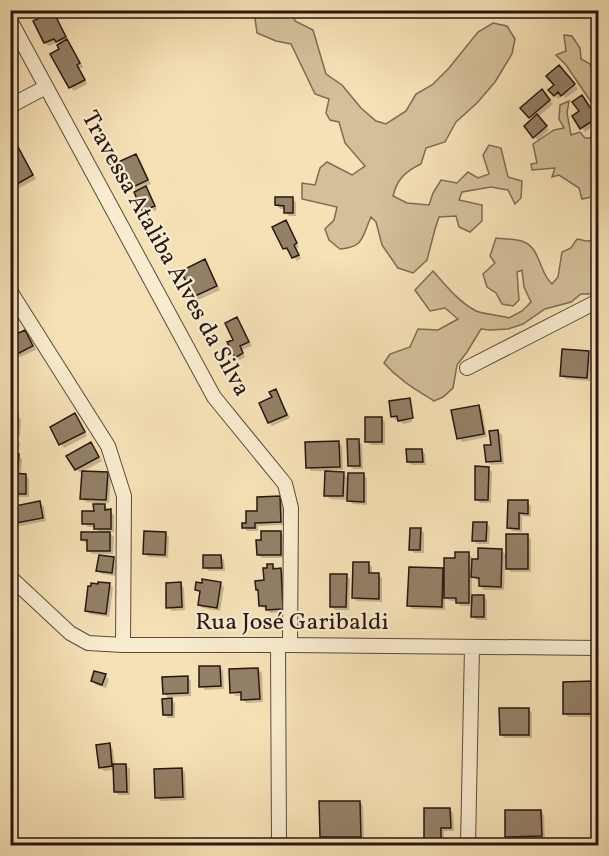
<svg xmlns="http://www.w3.org/2000/svg" width="609" height="856" font-family="Vollkorn,serif">
<style>
.green{fill:#d3bf9a;stroke:#7d6b56;stroke-width:1.5}
.shadow{fill:#0003}
.building{fill:#938067;stroke:#271711;stroke-width:1.5}
.lines{fill:none;stroke-linecap:round;stroke-linejoin:round}
.minor-casing{stroke:#5b4a3a;stroke-width:16}
.minor{stroke:#f9ecd0;stroke-width:14}
.labels{text-anchor:middle;dominant-baseline:central;stroke-width:4.5;stroke-linejoin:round;paint-order:stroke}
.street-label{font-size:24px;fill:#271711;stroke:#f9ecd0}
</style>
<rect width="100%" height="100%" fill="#f6e1b6"/>
<filter id="stains"><feTurbulence type="fractalNoise" baseFrequency=".00333" numOctaves="4"/><feColorMatrix values="0 0 0 0 .2 0 0 0 0 .09 0 0 0 0 .02 0 0 0 .5 -.17"/></filter>
<radialGradient id="worn" r=".72"><stop offset=".6" stop-color="#630" stop-opacity="0"/><stop offset="1" stop-color="#630" stop-opacity=".3"/></radialGradient>
<path class="green" d="M 254,11 L 292,11 L 295,21 L 313,30 L 326,74 L 342,85 L 361,108 L 376,121 L 386,124 L 406,111 L 416,94 L 432,85 L 449,68 L 478,32 L 493,23 L 507,26 L 515,39 L 512,54 L 495,82 L 477,103 L 456,122 L 445,142 L 426,148 L 421,164 C 406,171 397,179 393,196 L 407,203 L 429,205 L 433,193 L 441,180 L 457,183 L 468,172 L 478,178 L 489,174 L 483,155 L 489,145 L 501,148 L 508,177 L 522,181 L 521,198 L 515,204 L 508,190 L 491,187 L 462,192 L 459,200 L 482,205 L 482,221 L 470,232 L 459,227 L 456,216 L 439,217 L 435,229 L 427,260 L 413,273 L 398,268 L 382,245 L 376,222 L 371,217 C 362,236 365,247 340,249 L 329,240 L 325,229 L 334,220 L 337,207 L 302,199 L 302,183 L 315,185 L 320,168 L 327,162 L 352,175 L 365,166 L 345,143 L 339,122 L 330,120 L 326,113 L 329,99 L 315,94 L 291,44 L 276,41 L 257,33 Z
M 564,35 L 572,36 L 580,48 L 581,59 L 590,64 L 596,79 L 598,81 L 598,112 L 566,65 L 556,55 L 566,51 Z
M 569,101 L 567,113 L 571,135 L 580,132 L 585,138 L 591,138 L 594,127 L 598,123 L 598,194 L 595,194 L 591,197 L 582,199 L 579,188 L 559,175 L 552,177 L 555,168 L 532,170 L 531,164 L 537,163 L 533,144 L 554,130 L 564,128 L 559,119 L 560,105 Z
M 496,238 C 503,239 518,239 524,242 C 541,249 539,273 552,284 L 558,277 L 562,252 L 571,248 L 577,239 L 587,241 L 598,240 L 598,289 L 591,294 L 581,294 L 571,302 L 545,309 L 523,324 L 508,329 L 490,330 L 481,329 L 467,352 L 457,365 L 453,388 L 443,397 L 434,401 C 415,389 399,380 384,363 L 390,354 L 410,347 L 418,329 L 438,330 L 458,319 L 445,308 L 430,311 L 415,290 L 433,271 C 446,286 459,302 476,311 C 482,314 500,315 509,318 L 522,311 L 531,302 L 524,287 L 522,270 L 517,272 L 519,300 L 513,306 L 502,304 L 496,293 L 487,287 L 483,274 L 495,263 L 490,256 Z"/>
<path class="shadow" d="M 52,13 L 56,17 L 83,67 L 79,69 L 87,84 L 74,91 L 70,87 L 60,44 L 58,42 L 49,46 L 45,43 L 35,22 Z
M 563,71 L 578,89 L 566,98 L 563,95 L 558,99 L 550,90 L 556,85 Z
M 545,95 L 553,104 L 538,117 L 549,130 L 538,140 L 534,137 L 533,120 L 522,108 Z
M 585,101 L 598,120 L 598,123 L 585,132 L 574,117 L 581,112 Z
M 10,132 L 36,179 L 10,193 Z
M 136,156 L 140,159 L 151,184 L 144,187 L 149,192 L 157,210 L 147,214 L 144,211 L 136,193 L 137,192 L 132,187 Z
M 292,199 L 296,202 L 296,216 L 289,216 L 286,213 L 286,209 L 280,209 L 277,205 Z
M 285,222 L 289,226 L 299,247 L 296,249 L 301,258 L 297,261 L 290,251 L 288,252 L 285,249 L 274,228 Z
M 205,261 L 208,265 L 220,290 L 198,300 L 194,296 Z
M 236,319 L 240,322 L 252,346 L 242,350 L 245,357 L 240,360 L 236,357 Z
M 25,332 L 29,335 L 36,350 L 20,357 L 17,354 Z
M 588,352 L 592,356 L 590,381 L 566,379 L 562,375 Z
M 10,387 L 14,387 L 17,391 L 17,411 L 10,411 Z
M 276,391 L 279,395 L 290,418 L 272,426 L 269,422 Z
M 409,399 L 411,401 L 409,401 L 412,422 L 403,424 L 399,420 L 396,420 L 392,417 Z
M 478,406 L 482,410 L 487,437 L 462,442 L 459,438 Z
M 74,415 L 78,419 L 87,436 L 64,448 L 61,444 L 52,427 Z
M 10,416 L 17,416 L 21,420 L 20,436 L 13,436 L 20,443 L 19,449 L 11,449 L 16,453 L 16,456 L 18,456 L 22,459 L 21,475 L 26,475 L 29,479 L 29,497 L 10,497 Z
M 381,418 L 385,422 L 385,445 L 371,445 L 367,442 Z
M 498,431 L 502,435 L 504,464 L 491,465 L 488,461 Z
M 358,441 L 362,444 L 363,469 L 353,469 L 350,465 Z
M 338,443 L 342,446 L 343,470 L 332,470 L 332,473 L 343,473 L 349,479 L 363,474 L 367,478 L 367,505 L 353,504 L 349,500 L 330,499 L 326,495 L 326,471 L 311,471 L 308,467 Z
M 91,444 L 102,461 L 80,473 L 76,469 Z
M 422,450 L 425,454 L 426,465 L 412,465 L 408,462 Z
M 488,468 L 492,472 L 491,503 L 480,503 L 476,499 Z
M 107,473 L 111,477 L 109,503 L 102,503 L 108,509 L 108,511 L 114,515 L 114,532 L 109,532 L 114,537 L 113,554 L 92,554 L 89,550 L 89,543 L 86,543 L 82,540 L 100,533 L 95,527 L 88,527 L 84,524 L 95,512 L 95,503 L 86,502 L 82,499 Z
M 280,498 L 283,502 L 284,525 L 258,526 L 258,531 L 247,531 L 244,528 L 259,513 Z
M 509,501 L 527,502 L 531,506 L 531,517 L 522,516 L 522,532 L 512,531 L 508,528 Z
M 40,503 L 44,507 L 46,521 L 10,528 L 10,508 Z
M 486,523 L 490,527 L 489,544 L 477,544 L 474,540 Z
M 421,530 L 424,533 L 424,553 L 414,553 L 411,549 Z
M 281,532 L 284,536 L 285,558 L 262,558 L 258,555 Z
M 165,533 L 169,537 L 168,558 L 148,557 L 145,553 Z
M 527,536 L 531,539 L 531,572 L 511,572 L 508,569 L 508,560 L 505,560 L 504,590 L 484,590 L 480,586 L 480,580 L 477,580 L 472,576 L 472,596 L 484,596 L 487,600 L 487,620 L 476,620 L 473,616 L 473,606 L 461,606 L 457,601 L 450,601 L 445,597 L 445,610 L 412,609 L 409,605 L 442,569 L 446,573 L 456,559 L 468,554 L 472,557 L 472,560 L 479,561 L 501,550 L 508,557 Z
M 221,556 L 224,560 L 225,571 L 209,571 L 205,567 Z
M 114,558 L 117,562 L 115,576 L 102,574 L 98,570 Z
M 368,564 L 372,567 L 372,575 L 379,575 L 382,578 L 382,602 L 357,601 L 354,598 Z
M 272,565 L 284,573 L 286,612 L 271,613 L 260,605 L 260,592 L 257,590 L 265,581 L 269,569 Z
M 346,575 L 350,579 L 349,610 L 335,610 L 331,606 Z
M 220,583 L 224,587 L 220,611 L 203,608 L 199,605 L 200,593 L 196,590 Z
M 181,584 L 184,588 L 185,610 L 172,611 L 168,607 Z
M 110,585 L 113,588 L 109,617 L 90,614 L 86,611 Z
M 219,667 L 223,671 L 224,689 L 205,690 L 201,686 Z
M 258,669 L 262,673 L 263,702 L 246,703 L 243,699 L 242,696 L 236,696 L 232,692 Z
M 105,676 L 109,679 L 106,688 L 96,685 L 93,681 Z
M 187,677 L 191,681 L 191,696 L 168,697 L 175,703 L 175,718 L 168,718 L 164,714 L 170,700 L 164,693 Z
M 592,682 L 596,686 L 596,717 L 568,717 L 565,714 Z
M 528,709 L 532,713 L 532,738 L 505,738 L 501,735 Z
M 109,745 L 113,749 L 115,766 L 126,765 L 130,769 L 130,795 L 119,795 L 116,792 L 115,770 L 104,771 L 100,767 Z
M 182,769 L 185,773 L 186,800 L 161,801 L 157,798 Z
M 360,802 L 363,806 L 364,840 L 325,840 L 321,836 Z
M 450,810 L 453,813 L 454,831 L 444,831 L 444,842 L 429,842 L 426,839 Z
M 541,811 L 544,815 L 545,839 L 510,840 L 507,836 Z"/>
<path class="building" d="M 53,11 L 66,37 L 56,42 L 54,39 L 44,43 L 33,21 Z
M 67,39 L 80,63 L 77,65 L 85,80 L 69,88 L 50,54 L 59,49 L 57,45 Z
M 559,65 L 575,84 L 561,96 L 558,92 L 554,96 L 548,90 L 554,85 L 546,76 Z
M 542,89 L 550,100 L 529,118 L 520,108 Z
M 582,95 L 597,118 L 580,129 L 572,116 L 579,111 L 572,102 Z
M 537,114 L 547,126 L 533,138 L 524,126 Z
M 10,132 L 33,175 L 10,188 Z
M 136,154 L 148,180 L 131,188 L 118,162 Z
M 146,186 L 155,206 L 142,211 L 134,192 Z
M 275,197 L 293,197 L 293,213 L 284,213 L 284,206 L 275,205 Z
M 286,220 L 297,243 L 294,245 L 299,255 L 292,258 L 287,248 L 283,249 L 272,227 Z
M 205,259 L 217,286 L 193,297 L 181,271 Z
M 237,317 L 249,342 L 240,346 L 243,353 L 235,358 L 227,342 L 233,340 L 225,323 Z
M 25,330 L 33,346 L 15,355 L 10,345 L 10,337 Z
M 562,349 L 589,351 L 587,378 L 560,376 Z
M 10,385 L 14,385 L 14,408 L 10,408 Z
M 276,389 L 287,415 L 268,423 L 259,403 L 272,397 L 269,392 Z
M 410,398 L 413,418 L 398,421 L 397,416 L 391,417 L 389,401 Z
M 479,405 L 484,434 L 457,439 L 451,410 Z
M 75,413 L 85,432 L 59,445 L 50,427 Z
M 10,414 L 18,415 L 17,433 L 10,433 Z
M 365,417 L 382,417 L 382,442 L 365,442 Z
M 498,430 L 501,461 L 486,462 L 484,445 L 491,445 L 489,431 Z
M 347,439 L 359,439 L 360,466 L 348,466 Z
M 339,441 L 340,467 L 306,468 L 305,442 Z
M 91,442 L 99,457 L 75,470 L 66,456 Z
M 10,448 L 13,448 L 13,454 L 19,454 L 18,470 L 10,470 Z
M 406,449 L 422,449 L 423,462 L 407,462 Z
M 475,466 L 489,467 L 488,500 L 475,500 Z
M 82,471 L 108,472 L 106,500 L 80,499 Z
M 325,471 L 344,472 L 343,496 L 324,496 Z
M 10,473 L 26,474 L 26,494 L 10,494 Z
M 348,473 L 364,473 L 364,502 L 347,501 Z
M 280,496 L 281,522 L 255,523 L 255,528 L 242,528 L 242,523 L 246,523 L 246,511 L 257,511 L 257,497 Z
M 508,500 L 528,500 L 528,514 L 519,513 L 519,529 L 507,528 Z
M 40,501 L 43,518 L 10,524 L 10,507 Z
M 93,504 L 105,504 L 105,510 L 111,509 L 111,529 L 94,529 L 94,524 L 82,524 L 82,511 L 94,511 Z
M 473,522 L 487,522 L 486,541 L 472,541 Z
M 410,528 L 421,528 L 420,550 L 409,550 Z
M 144,531 L 166,532 L 165,555 L 143,554 Z
M 261,531 L 281,531 L 281,555 L 257,555 L 256,540 L 261,540 Z
M 81,532 L 110,532 L 110,551 L 87,551 L 87,540 L 81,540 Z
M 506,534 L 528,534 L 528,569 L 506,569 Z
M 478,548 L 502,549 L 501,587 L 479,586 L 479,578 L 471,577 L 472,559 L 478,559 Z
M 455,552 L 469,552 L 469,603 L 456,603 L 456,598 L 444,598 L 444,558 L 455,558 Z
M 99,555 L 114,557 L 112,573 L 96,571 Z
M 203,555 L 221,555 L 222,568 L 203,568 Z
M 353,562 L 369,562 L 369,573 L 379,573 L 379,599 L 352,598 Z
M 267,564 L 273,564 L 273,569 L 281,568 L 283,609 L 266,610 L 266,606 L 259,606 L 258,590 L 256,590 L 255,581 L 264,580 L 263,568 L 267,568 Z
M 409,567 L 443,568 L 442,607 L 407,606 Z
M 330,574 L 347,574 L 346,607 L 330,607 Z
M 202,579 L 221,582 L 217,608 L 198,605 L 200,591 L 195,590 L 196,582 L 202,583 Z
M 98,582 L 110,583 L 106,614 L 85,611 L 88,586 L 91,586 L 91,583 L 98,584 Z
M 181,582 L 182,607 L 166,608 L 166,583 Z
M 472,595 L 484,595 L 484,617 L 471,617 Z
M 199,666 L 220,666 L 221,686 L 199,687 Z
M 258,668 L 260,699 L 241,700 L 241,692 L 230,693 L 229,669 Z
M 94,671 L 106,674 L 102,685 L 91,681 Z
M 188,676 L 188,693 L 163,694 L 162,677 Z
M 593,681 L 593,714 L 563,714 L 563,682 Z
M 172,698 L 172,715 L 163,715 L 162,699 Z
M 499,708 L 529,708 L 529,735 L 500,735 Z
M 110,743 L 112,766 L 99,768 L 96,745 Z
M 113,764 L 126,764 L 127,792 L 114,792 Z
M 182,768 L 183,797 L 155,798 L 154,769 Z
M 319,801 L 360,801 L 361,837 L 320,837 Z
M 424,808 L 450,808 L 451,828 L 441,828 L 441,839 L 424,839 Z
M 505,810 L 541,810 L 542,836 L 505,837 Z
M 529,841 L 571,842 L 571,846 L 528,846 Z
M 303,842 L 319,842 L 320,846 L 303,846 Z"/>
<g class="lines">
<g class="minor-casing">
<path id="minor" d="M 10,20 L 214,397 L 285,484 L 291,508 L 290,645
M 10,106 L 46,87
M 10,291 L 108,446 L 124,496 L 123,645
M 467,368 L 598,301
M 10,577 L 70,633 L 88,643 L 123,645 L 290,645 L 598,648
M 278,645 L 279,846
M 468,846 L 472,647"/>
</g>
<use href="#minor" class="minor"/>
</g>
<g class="labels">
<g class="street-label">
<text transform="translate(165 254) rotate(61)">Travessa Ataliba Alves da Silva</text>
<text x="292" y="623">Rua José Garibaldi</text>
</g>
</g>
<rect width="609" height="856" fill="none" stroke="#f6e1b6" stroke-width="36"/>
<rect x="12" y="12" width="585" height="832" fill="none" stroke="#271711" stroke-width="3"/>
<rect x="18" y="18" width="573" height="820" fill="none" stroke="#271711" stroke-width="1.5"/>
<rect width="100%" height="100%" filter="url(#stains)"/>
<rect width="100%" height="100%" fill="url(#worn)"/>
</svg>
